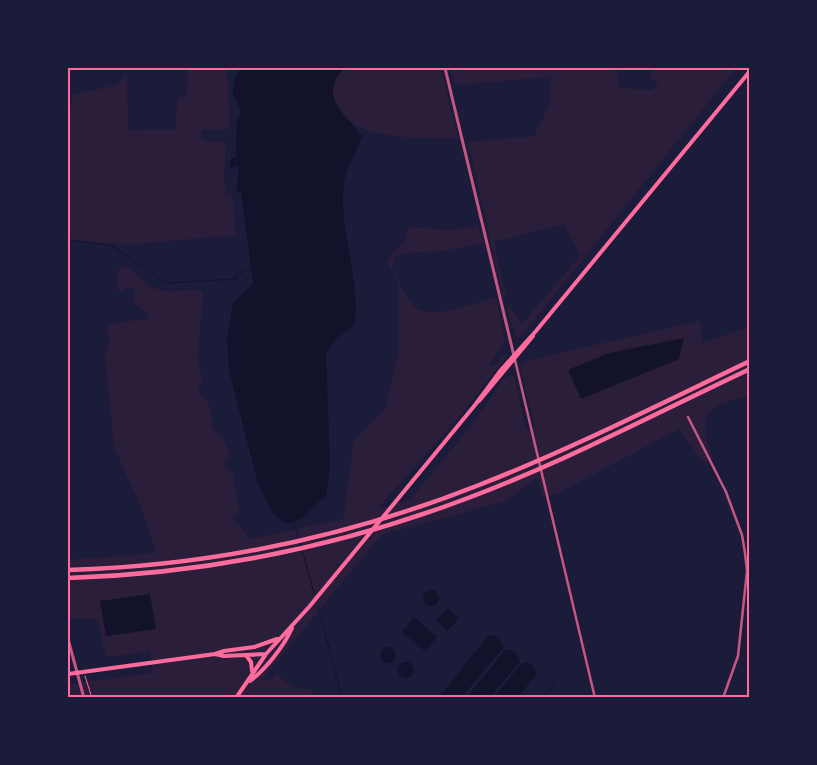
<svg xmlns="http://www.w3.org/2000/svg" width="817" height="765" font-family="'IBM Plex Sans',sans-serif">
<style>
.green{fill:#2a1e3b}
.water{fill:#12122b}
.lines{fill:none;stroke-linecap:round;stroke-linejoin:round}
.stream{stroke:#12122b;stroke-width:1}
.path{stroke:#ff6b9d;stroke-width:1}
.minor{stroke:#c65784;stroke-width:2.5}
.tertiary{stroke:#c65784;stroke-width:3}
.primary{stroke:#ff6b9d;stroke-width:4}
.motorway{stroke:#ff6b9d;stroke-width:4.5}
.neatline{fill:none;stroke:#ff6b9d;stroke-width:2}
</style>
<rect width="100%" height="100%" fill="#1b1b3a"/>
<path class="green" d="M 188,68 L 227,68 L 230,129 L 202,130 L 201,140 L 226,143 L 224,181 L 226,195 L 232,194 L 236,235 L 123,245 L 68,240 L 68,132 L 72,95 L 117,85 L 127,74 L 128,130 L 176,129 L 177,97 L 187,97 Z
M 344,68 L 441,68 L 458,139 C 422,137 350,143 335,102 C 330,90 335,77 344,68 Z
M 450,68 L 617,68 L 620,88 L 652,90 L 659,83 L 650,79 L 653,68 L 736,68 L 521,337 L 517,338 L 507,310 L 509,305 L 522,324 L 580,256 L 564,224 L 494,242 L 506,296 L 503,298 L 468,142 L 534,136 L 550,104 L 551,77 L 455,85 Z
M 478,226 L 484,243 L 443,251 L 406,253 L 395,257 L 392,267 C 398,278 404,296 413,305 C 431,322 474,303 496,297 L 505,339 L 490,364 L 494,366 L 507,352 L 506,358 L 454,423 L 377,509 L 410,500 L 469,428 L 505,377 L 506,378 L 511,375 L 515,379 L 526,430 L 535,428 L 520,366 L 524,361 L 700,321 L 702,343 L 749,327 L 749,395 C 741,398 717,404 712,409 C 699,421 708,446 714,460 L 703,462 L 679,429 L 555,495 L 542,496 L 537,478 L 506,501 L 381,535 L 261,681 L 272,679 L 277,674 C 288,686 295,687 310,689 L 316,697 L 68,697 L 68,684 L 153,673 L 150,652 L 106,657 L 97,619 L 68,619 L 68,560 L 156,553 L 141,507 L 114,447 L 105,355 L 110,341 L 106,326 L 122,322 L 147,319 L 149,314 L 135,304 L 133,298 L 136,293 L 134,288 L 127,288 L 121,292 L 117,288 L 117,273 L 121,266 C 135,269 142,284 156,289 C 170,294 186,289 200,290 L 203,295 L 198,355 L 202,380 L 198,393 C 211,402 213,412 212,428 L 222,436 L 230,456 L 223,466 L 232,471 L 239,511 L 232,517 L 250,539 L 343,519 L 354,441 L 385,409 L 399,350 L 399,284 L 387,261 L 405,240 L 408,227 L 452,230 Z"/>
<path class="water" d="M 240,68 L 345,68 C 316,95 346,114 362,137 C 356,151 346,169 344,184 C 338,231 362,281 354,326 L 337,338 L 326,353 L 330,468 L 326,496 C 312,506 305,522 287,524 L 273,514 L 258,484 L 229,370 L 227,338 L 233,304 L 253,283 L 241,192 L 237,192 C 235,184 241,176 238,166 L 230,168 L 230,159 L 236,157 L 237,121 C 246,110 234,102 233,91 C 233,83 237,75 240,68 Z
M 684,338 L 679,359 L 581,399 L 568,370 L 609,353 Z
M423 598a8 8 0 1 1 16 0a8 8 0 1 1-16 0Z
M 150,594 L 156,629 L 106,636 L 100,601 Z
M 447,608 L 459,618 L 448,631 L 436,621 Z
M 414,617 L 437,637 L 425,651 L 402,632 Z
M 494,635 L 500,639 L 503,648 L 462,697 L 439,697 L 488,636 Z
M380 655a8 8 0 1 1 16 0a8 8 0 1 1-16 0Z
M 510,649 L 516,653 L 520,662 L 490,697 L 467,697 L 505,650 Z
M398 670a8 8 0 1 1 16 0a8 8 0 1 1-16 0Z
M 527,662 L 533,666 L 536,675 L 518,697 L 494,697 L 522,663 Z"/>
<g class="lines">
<path class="stream" d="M 68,240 L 111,245 L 144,268
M 150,272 L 166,283 L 237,279 L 237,274 L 252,269
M 294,523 L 301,547
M 302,550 L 314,593
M 318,606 L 342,698
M 544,698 L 555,684"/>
<path class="path" d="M 68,629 L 69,636
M 85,676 L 92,698"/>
<path class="minor" d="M 515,360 L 595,698
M 688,417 L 726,492 L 742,535 L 745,553 L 747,571 L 738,656 L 723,698"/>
<path class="tertiary" d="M 445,68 L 514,356
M 68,639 L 84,698"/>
<path class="primary" d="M 479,401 L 533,336
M 215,654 L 224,656 L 266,654
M 246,655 L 251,662 L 252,671
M 68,674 L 215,654 L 224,651 L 254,647 L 277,639
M 250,681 C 266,669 284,646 292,628
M 236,698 L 266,654 L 309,607 L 475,405 L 501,370 L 536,331 L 750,71"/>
<path class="motorway" d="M 68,570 C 208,566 348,537 479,485 C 571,449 660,404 750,361
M 68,578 C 197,574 327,549 449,505 C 553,468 650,416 750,369"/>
</g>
<rect width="817" height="765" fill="none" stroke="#1b1b3a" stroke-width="138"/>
<rect x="69" y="69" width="679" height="627" class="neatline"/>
</svg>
